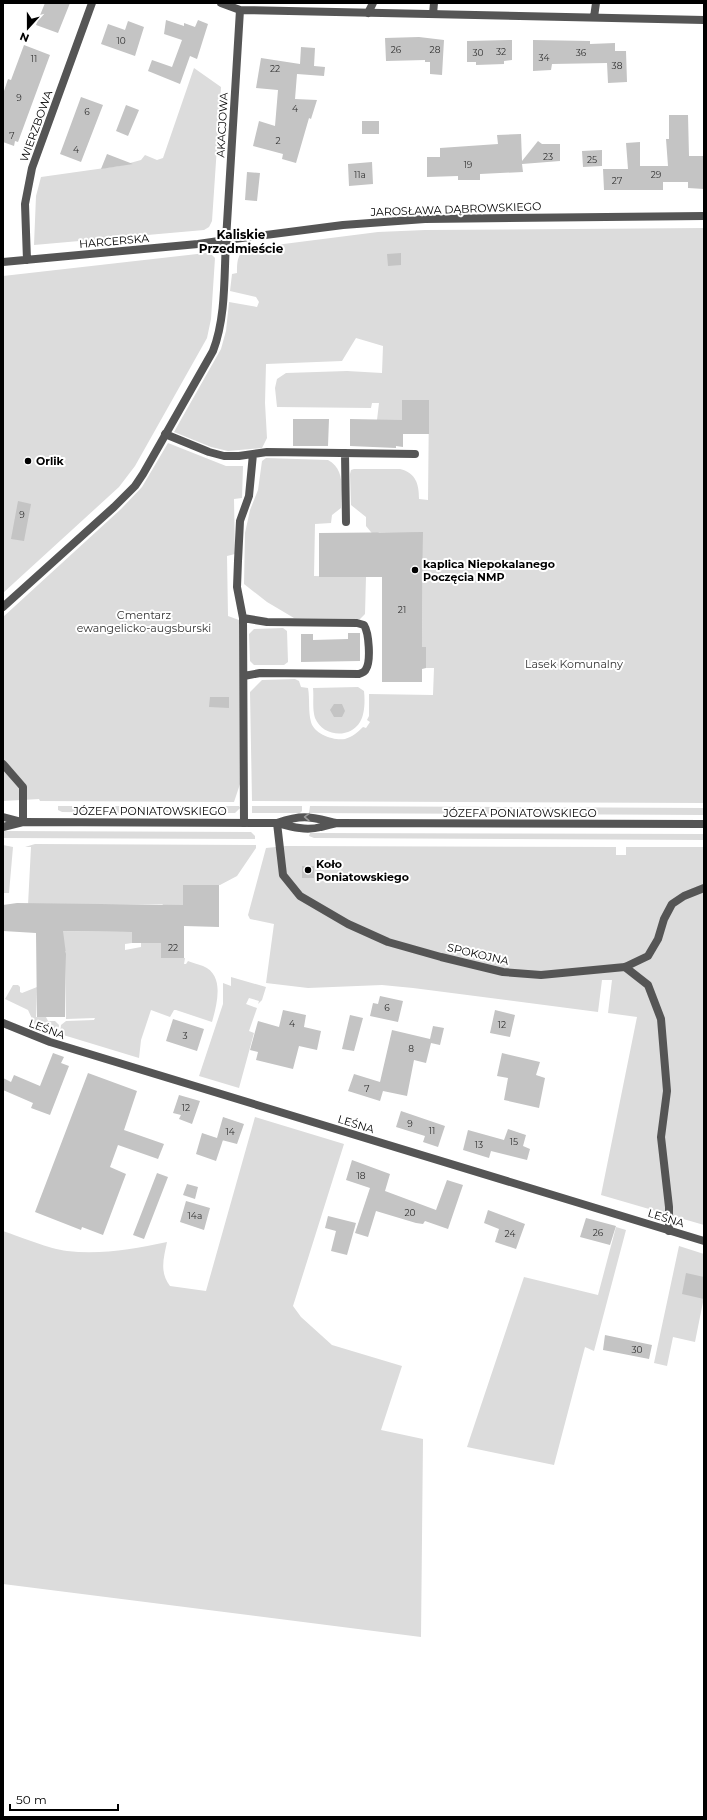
<svg xmlns="http://www.w3.org/2000/svg" width="707" height="1820" font-family="Montserrat,sans-serif">
<style>
.green{fill:#dcdcdc}
.building{fill:#c4c4c4}
.lines{fill:none;stroke-linecap:round;stroke-linejoin:round}
.service{stroke:#555;stroke-width:8}
.minor{stroke:#555;stroke-width:8}
.tertiary{stroke:#555;stroke-width:8}
.oneway{stroke:#999}
.poi-dot{fill:#000;stroke:#fff;stroke-width:1.5}
.labels{text-anchor:middle;dominant-baseline:central;stroke-width:4;stroke-linejoin:round;paint-order:stroke}
.number-label{font-size:9px;fill:#313131}
.street-label{font-size:11px;fill:#000;stroke:#fff}
.poi-label{font-size:11px;font-weight:bold;fill:#000;stroke:#fff;text-anchor:start}
.park-label{font-size:11px;fill:#333;stroke:#fff}
.neighbourhood-label{font-size:12px;font-weight:bold;fill:#000;stroke:#fff}
</style>
<rect width="100%" height="100%" fill="#fff"/>
<path class="green" d="M 194,68 L 221,87 L 212,221 L 209,227 L 204,230 L 34,245 L 36,196 L 41,177 L 119,166 L 141,160 L 145,155 L 157,160 L 163,158 Z
M 704,228 L 704,803 L 252,801 L 250,692 L 262,680 L 295,679 L 299,681 L 301,687 L 308,688 C 310,699 308,711 311,722 C 314,734 334,741 345,739 C 352,737 358,732 363,727 L 366,728 L 370,722 L 367,720 L 369,716 L 369,694 L 433,695 L 434,668 L 426,668 L 426,647 L 422,647 L 423,533 L 379,532 L 375,537 L 366,526 L 366,517 L 351,505 L 350,474 L 351,470 L 354,469 L 400,469 C 416,473 419,484 419,499 L 428,500 L 429,401 L 402,400 L 402,420 L 377,420 L 379,403 L 372,403 L 371,408 L 277,407 L 275,388 L 277,379 L 286,373 L 347,371 L 382,373 L 383,346 L 356,338 L 342,361 L 266,364 L 265,403 L 267,438 L 262,448 L 228,451 L 211,447 L 174,432 L 221,349 L 226,331 L 229,302 L 257,307 L 259,302 L 256,297 L 230,291 L 232,274 L 237,273 C 237,263 237,255 245,249 L 378,232 L 425,230 Z
M 206,253 L 211,254 L 215,258 L 211,319 L 207,338 L 135,466 L 119,487 L 3,593 L 3,276 Z
M 168,443 L 226,466 L 243,466 L 242,498 L 234,499 L 235,554 L 227,556 L 228,616 L 239,620 L 242,778 L 234,802 L 40,801 L 39,799 L 3,801 L 3,617 L 121,509 L 142,487 Z
M 266,458 L 328,460 C 346,470 341,490 341,508 L 332,515 L 331,523 L 315,524 L 314,576 L 366,577 L 365,614 L 360,619 L 294,618 L 267,602 L 244,584 L 245,533 L 250,510 L 258,490 L 262,461 Z
M 283,628 L 287,631 L 288,662 L 284,665 L 254,665 L 250,661 L 249,634 L 254,629 Z
M 358,687 L 364,691 C 365,700 365,714 360,722 C 350,739 323,737 315,718 C 312,709 314,697 313,688 Z
M 58,806 L 153,806 L 153,813 L 62,812 L 58,810 Z
M 165,806 L 239,806 L 240,808 L 235,813 L 165,813 Z
M 252,806 L 302,806 L 302,811 L 300,813 L 252,813 Z
M 310,806 L 704,808 L 704,815 L 309,813 Z
M 3,831 L 251,832 L 255,836 L 255,839 L 3,838 Z
M 310,833 L 704,834 L 704,840 L 314,838 L 309,836 Z
M 35,844 L 256,845 L 256,848 L 237,876 L 220,885 L 183,885 L 183,919 L 162,904 L 28,905 L 31,847 L 25,847 Z
M 3,845 L 13,847 L 9,893 L 3,893 Z
M 286,846 L 616,847 L 616,855 L 626,855 L 626,847 L 704,847 L 704,1225 L 601,1195 L 637,1017 L 608,1013 L 612,980 L 602,980 L 598,1012 L 413,988 L 382,985 L 308,988 L 266,983 L 274,924 L 250,919 L 248,915 L 266,848 Z
M 59,931 L 132,932 L 132,943 L 125,944 L 125,950 L 141,947 L 141,938 L 162,933 L 161,958 L 185,958 L 184,964 L 186,964 L 188,961 C 192,963 198,964 203,966 C 225,975 217,1004 212,1022 L 176,1010 L 174,1010 L 170,1017 L 151,1010 L 141,1040 L 139,1058 L 60,1034 L 61,1025 L 66,1021 L 94,1020 L 95,1018 L 66,1019 L 66,951 L 60,951 Z
M 231,977 L 266,987 L 262,1000 L 258,1004 L 259,1001 L 249,998 L 246,1004 L 257,1008 L 249,1031 L 254,1033 L 239,1088 L 199,1076 L 223,1004 L 223,983 L 231,986 Z
M 13,985 L 18,985 L 20,987 L 20,992 L 22,993 L 37,987 L 36,1017 L 46,1017 L 48,1021 L 55,1021 L 59,1025 L 58,1033 L 35,1025 L 28,1010 L 5,999 Z
M 255,1117 L 344,1144 L 293,1306 L 301,1317 L 332,1345 L 402,1366 L 381,1430 L 423,1439 L 421,1637 L 3,1584 L 3,1231 C 21,1237 50,1249 67,1251 C 101,1255 133,1249 167,1242 C 164,1257 159,1272 170,1286 L 206,1291 Z
M 616,1227 L 626,1230 L 594,1351 L 585,1347 L 554,1465 L 467,1447 L 524,1277 L 598,1295 Z
M 679,1246 L 704,1254 L 704,1297 L 695,1342 L 673,1337 L 667,1366 L 654,1363 Z"/>
<path class="building" d="M 45,3 L 70,3 L 58,33 L 36,25 Z
M 166,20 L 184,26 L 184,23 L 195,27 L 198,20 L 208,24 L 197,59 L 190,56 L 180,84 L 148,71 L 152,60 L 172,67 L 182,40 L 164,34 Z
M 128,21 L 144,27 L 135,56 L 101,44 L 108,24 L 125,30 Z
M 419,37 L 444,40 L 442,75 L 430,74 L 430,62 L 425,62 L 425,60 L 386,61 L 385,38 Z
M 512,40 L 512,60 L 504,61 L 504,64 L 476,65 L 476,62 L 467,62 L 467,41 Z
M 533,40 L 590,41 L 590,44 L 615,43 L 615,51 L 626,51 L 627,82 L 608,83 L 607,63 L 552,64 L 551,70 L 533,71 Z
M 24,45 L 50,55 L 18,142 L 15,141 L 14,146 L 3,142 L 3,94 L 8,79 L 11,80 Z
M 301,47 L 315,48 L 314,66 L 325,67 L 324,76 L 297,74 L 295,99 L 317,100 L 311,119 L 309,118 L 296,163 L 282,159 L 283,154 L 253,146 L 259,121 L 275,126 L 278,90 L 256,88 L 261,58 L 300,64 Z
M 81,97 L 103,105 L 81,162 L 60,154 Z
M 126,105 L 139,110 L 128,136 L 116,131 Z
M 669,115 L 688,115 L 689,156 L 704,156 L 704,189 L 688,188 L 688,182 L 663,182 L 663,190 L 604,190 L 603,169 L 628,169 L 626,143 L 640,142 L 640,166 L 668,166 L 666,139 L 669,139 Z
M 362,121 L 379,121 L 379,134 L 362,134 Z
M 521,134 L 522,161 L 538,141 L 542,144 L 560,144 L 560,161 L 522,164 L 523,172 L 480,174 L 480,180 L 458,180 L 458,176 L 427,177 L 427,157 L 440,157 L 440,148 L 498,144 L 497,135 Z
M 602,150 L 602,166 L 583,167 L 582,151 Z
M 107,154 L 133,164 L 101,169 Z
M 372,162 L 373,184 L 349,186 L 348,164 Z
M 247,172 L 260,173 L 257,201 L 245,200 Z
M 401,253 L 401,265 L 388,266 L 387,254 Z
M 402,400 L 429,400 L 429,434 L 403,434 L 403,447 L 396,446 L 396,448 L 350,446 L 350,419 L 402,420 Z
M 293,419 L 329,419 L 328,446 L 293,446 Z
M 18,501 L 31,504 L 24,541 L 11,539 Z
M 423,532 L 422,647 L 426,647 L 426,668 L 422,669 L 422,682 L 382,682 L 382,577 L 319,577 L 319,533 Z
M 348,633 L 360,633 L 360,661 L 301,662 L 301,634 L 313,634 L 313,640 L 348,639 Z
M 210,697 L 229,697 L 229,708 L 209,707 Z
M 334,704 L 342,704 L 345,711 L 342,717 L 334,717 L 330,710 Z
M 302,866 L 314,866 L 314,878 L 302,878 Z
M 183,885 L 219,885 L 219,927 L 184,926 L 184,958 L 161,958 L 161,943 L 132,943 L 132,932 L 63,931 L 66,954 L 65,1017 L 37,1017 L 36,933 L 3,931 L 3,905 L 17,903 L 183,905 Z
M 380,996 L 403,1001 L 398,1022 L 370,1016 L 373,1003 L 378,1004 Z
M 283,1010 L 306,1015 L 304,1027 L 321,1031 L 317,1050 L 299,1046 L 293,1069 L 256,1060 L 258,1052 L 250,1050 L 258,1021 L 279,1027 Z
M 495,1010 L 515,1015 L 510,1037 L 490,1033 Z
M 350,1015 L 363,1018 L 354,1051 L 342,1049 Z
M 173,1019 L 204,1029 L 197,1051 L 166,1041 Z
M 433,1026 L 444,1028 L 440,1045 L 431,1043 L 426,1063 L 414,1060 L 407,1096 L 383,1091 L 380,1101 L 348,1091 L 354,1074 L 380,1082 L 392,1030 L 430,1039 Z
M 53,1053 L 64,1057 L 61,1063 L 69,1066 L 50,1115 L 31,1108 L 33,1103 L 3,1090 L 3,1078 L 11,1082 L 14,1075 L 40,1086 Z
M 502,1053 L 540,1062 L 536,1075 L 545,1078 L 539,1108 L 504,1100 L 508,1078 L 497,1076 Z
M 88,1073 L 137,1091 L 124,1130 L 164,1144 L 158,1159 L 118,1145 L 110,1167 L 126,1174 L 103,1235 L 82,1227 L 81,1230 L 35,1212 Z
M 179,1095 L 200,1101 L 192,1124 L 179,1119 L 181,1115 L 173,1113 Z
M 401,1111 L 445,1126 L 438,1147 L 423,1142 L 425,1136 L 396,1127 Z
M 223,1117 L 244,1124 L 237,1144 L 218,1139 L 223,1140 L 216,1161 L 196,1154 L 202,1133 L 217,1138 Z
M 508,1129 L 526,1135 L 523,1146 L 530,1149 L 527,1160 L 491,1151 L 489,1158 L 463,1150 L 468,1130 L 504,1140 Z
M 352,1160 L 390,1174 L 385,1191 L 436,1210 L 447,1180 L 463,1185 L 448,1229 L 425,1221 L 423,1224 L 416,1223 L 376,1211 L 368,1237 L 355,1233 L 370,1188 L 346,1180 Z
M 157,1173 L 168,1177 L 144,1239 L 133,1235 Z
M 187,1184 L 198,1187 L 195,1199 L 183,1195 Z
M 186,1201 L 210,1208 L 204,1230 L 180,1222 Z
M 488,1210 L 525,1224 L 516,1249 L 495,1242 L 499,1229 L 484,1223 Z
M 328,1216 L 356,1223 L 347,1255 L 331,1251 L 336,1231 L 325,1228 Z
M 586,1218 L 616,1226 L 610,1245 L 580,1237 Z
M 686,1273 L 704,1277 L 704,1299 L 682,1294 Z
M 605,1335 L 652,1345 L 649,1359 L 603,1350 Z"/>
<g class="lines">
<path class="service" d="M 368,13 L 373,3
M 165,434 L 209,452 L 224,456 L 239,456 L 267,452 L 415,454
M 345,453 L 346,522
M 243,618 L 267,622 L 357,623 L 364,625 C 369,633 371,661 366,669 C 365,672 362,673 359,674 L 260,673 L 244,676
M 3,764 L 23,787 L 23,822
M 244,823 L 243,618 L 237,587 L 238,561 L 240,521 L 249,496 L 253,454
M 625,967 L 648,985 L 661,1019 L 667,1091 L 661,1137 L 669,1207 L 669,1231"/>
<path class="minor" d="M 221,3 L 240,10 L 704,20
M 433,14 L 434,3
M 594,17 L 596,3
M 27,260 L 25,204 L 32,168 L 92,3
M 3,262 L 198,244 L 226,240 L 240,10
M 3,607 L 114,507 L 135,486 L 143,474 L 213,351 C 226,317 224,277 226,240 L 343,225 L 425,219 L 704,216
M 277,823 L 283,875 L 300,896 L 348,924 L 388,942 L 441,957 L 503,972 L 541,975 L 625,967 L 648,956 L 658,939 L 664,919 L 672,904 L 684,896 L 704,888
M 3,1023 L 50,1042 L 704,1241"/>
<path class="tertiary" d="M 3,817 L 22,822
M 277,823 C 304,814 310,817 336,823
M 3,827 L 23,822 L 277,823 C 292,827 306,831 321,827 C 327,826 331,824 337,823 L 704,824"/>
</g>
<defs><path id="oneway-chevron" d="M-2-3.5L2.5 0L-2 3.5" fill="none" stroke-width="1.6" stroke-linecap="round" stroke-linejoin="round"/></defs>
<use class="oneway" href="#oneway-chevron" transform="translate(307 817) rotate(-178)"/>
<g class="poi-dot">
<circle cx="28" cy="461" r="4"/>
<circle cx="415" cy="570" r="4"/>
<circle cx="308" cy="870" r="4"/>
</g>
<g class="labels">
<g class="number-label">
<text x="121" y="40">10</text>
<text x="396" y="49">26</text>
<text x="435" y="49">28</text>
<text x="501" y="51">32</text>
<text x="478" y="52">30</text>
<text x="581" y="52">36</text>
<text x="544" y="57">34</text>
<text x="34" y="58">11</text>
<text x="617" y="65">38</text>
<text x="275" y="68">22</text>
<text x="19" y="97">9</text>
<text x="295" y="108">4</text>
<text x="87" y="111">6</text>
<text x="12" y="135">7</text>
<text x="278" y="140">2</text>
<text x="76" y="149">4</text>
<text x="548" y="156">23</text>
<text x="592" y="159">25</text>
<text x="468" y="164">19</text>
<text x="360" y="174">11a</text>
<text x="656" y="174">29</text>
<text x="617" y="180">27</text>
<text x="22" y="514">9</text>
<text x="402" y="609">21</text>
<text x="173" y="947">22</text>
<text x="387" y="1007">6</text>
<text x="292" y="1023">4</text>
<text x="502" y="1024">12</text>
<text x="185" y="1035">3</text>
<text x="411" y="1048">8</text>
<text x="367" y="1088">7</text>
<text x="186" y="1107">12</text>
<text x="410" y="1123">9</text>
<text x="432" y="1130">11</text>
<text x="230" y="1131">14</text>
<text x="514" y="1141">15</text>
<text x="479" y="1144">13</text>
<text x="361" y="1175">18</text>
<text x="410" y="1212">20</text>
<text x="195" y="1215">14a</text>
<text x="598" y="1232">26</text>
<text x="510" y="1233">24</text>
<text x="637" y="1349">30</text>
</g>
<g class="street-label">
<text transform="translate(222 125) rotate(-87)">AKACJOWA</text>
<text transform="translate(36 126) rotate(-70)">WIERZBOWA</text>
<text transform="translate(456 209) rotate(-2)">JAROSŁAWA DĄBROWSKIEGO</text>
<text transform="translate(114 241) rotate(-5)">HARCERSKA</text>
<text x="150" y="811">JÓZEFA PONIATOWSKIEGO</text>
<text x="520" y="813">JÓZEFA PONIATOWSKIEGO</text>
<text transform="translate(478 954) rotate(13)">SPOKOJNA</text>
<text transform="translate(47 1029) rotate(20)">LEŚNA</text>
<text transform="translate(356 1124) rotate(17)">LEŚNA</text>
<text transform="translate(666 1218) rotate(17)">LEŚNA</text>
</g>
<g class="poi-label">
<text x="36" y="461">Orlik</text>
<text x="423" y="564">kaplica Niepokalanego<tspan x="423" dy="13">Poczęcia NMP</tspan></text>
<text x="316" y="864">Koło<tspan x="316" dy="13">Poniatowskiego</tspan></text>
</g>
<g class="park-label">
<text x="144" y="615">Cmentarz<tspan x="144" dy="13">ewangelicko-augsburski</tspan></text>
<text x="574" y="664">Lasek Komunalny</text>
</g>
<g class="neighbourhood-label">
<text x="241" y="234">Kaliskie<tspan x="241" dy="14">Przedmieście</tspan></text>
</g>
</g>
<rect width="707" height="1820" fill="none" stroke="#000000" stroke-width="8"/>
<g transform="translate(28 28) rotate(201)" stroke="#ffffff" stroke-width="3" paint-order="stroke">
<path d="M0-3L7 15L0 10L-7 15Z" fill="#000000"/>
<text y="-6" font-size="11" font-weight="bold" text-anchor="middle" fill="#000000">N</text>
</g>
<path d="M10 1804v6h108v-6" fill="none" stroke="#000000" stroke-width="2"/>
<text x="16" y="1804" font-size="12" fill="#000000" stroke="#ffffff" stroke-width="3" paint-order="stroke">50 m</text>
</svg>
